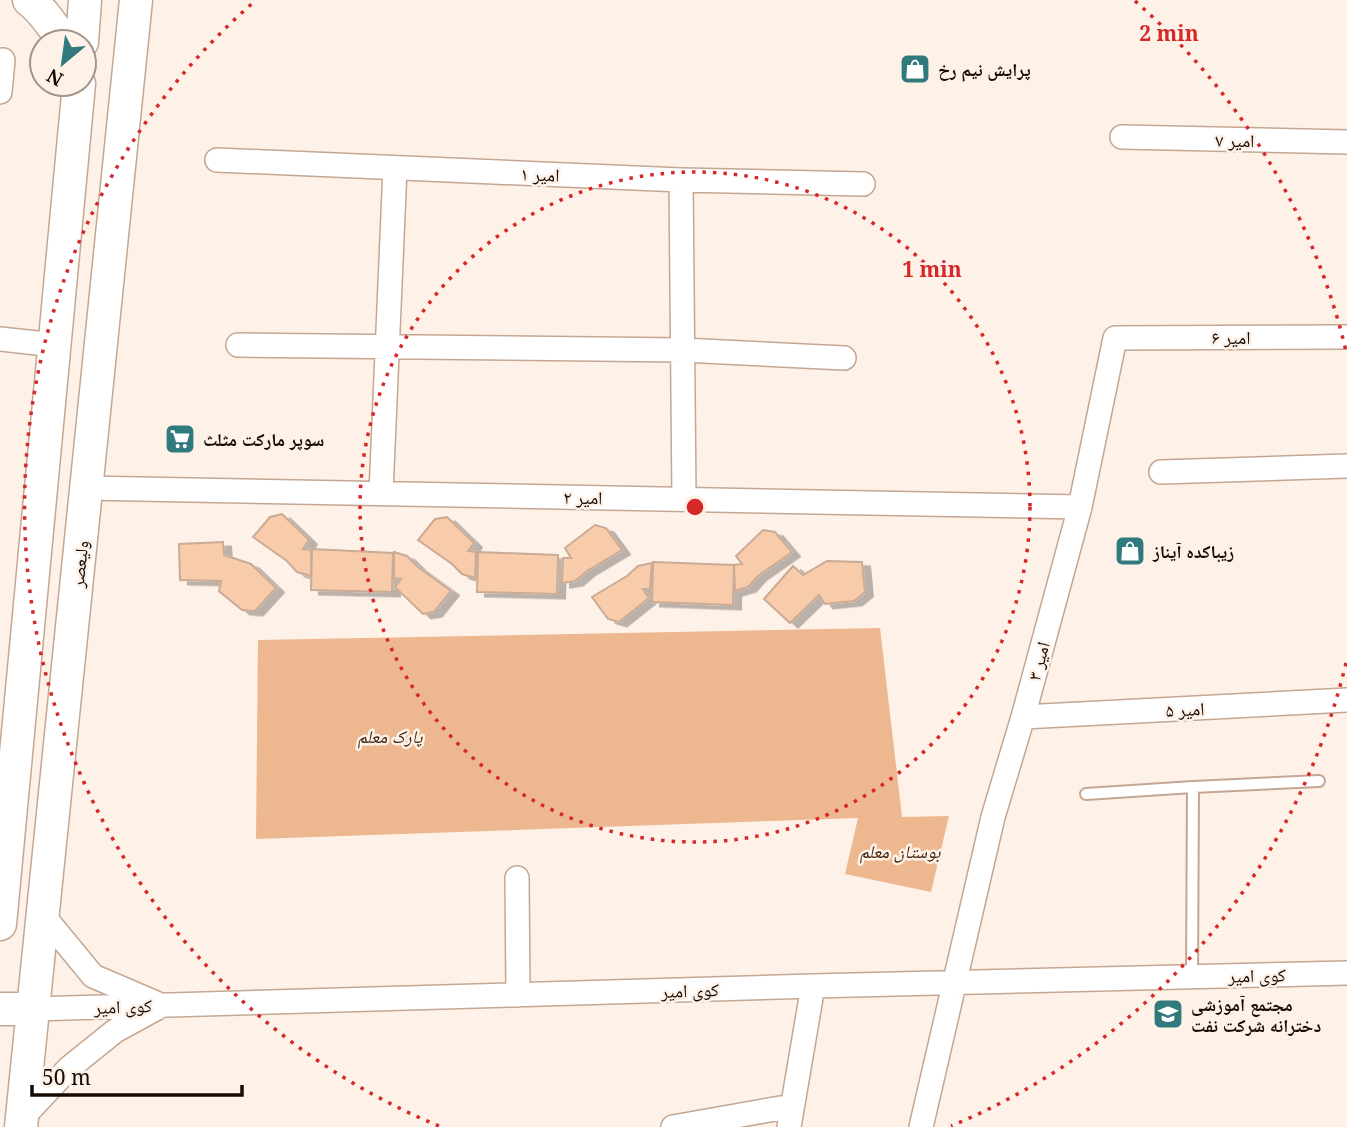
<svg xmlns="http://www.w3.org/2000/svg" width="1347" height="1127" font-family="'Noto Serif','Noto Naskh Arabic',serif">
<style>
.green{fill:#edb78f}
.building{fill:#f8cbab;stroke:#c9ab96;stroke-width:2;filter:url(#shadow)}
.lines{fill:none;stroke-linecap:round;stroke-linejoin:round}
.service-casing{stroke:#c4a792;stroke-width:14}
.minor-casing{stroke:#c4a792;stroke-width:26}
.secondary-casing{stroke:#c4a792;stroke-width:35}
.service{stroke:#fff;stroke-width:10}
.minor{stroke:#fff;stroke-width:23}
.secondary{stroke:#fff;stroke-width:32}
.ring{fill:none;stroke:#d62828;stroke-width:3.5;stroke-dasharray:3.5 7}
.labels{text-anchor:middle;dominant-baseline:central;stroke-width:5;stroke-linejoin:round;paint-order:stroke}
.poi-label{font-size:18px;font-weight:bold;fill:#150c05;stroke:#fef1e8;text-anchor:start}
.street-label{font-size:18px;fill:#150c05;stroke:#fef1e8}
.park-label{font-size:18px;font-style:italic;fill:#42250d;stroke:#fef1e8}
.centre{fill:#d62828;stroke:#fef1e8;stroke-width:3.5}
.ring-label{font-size:21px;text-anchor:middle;font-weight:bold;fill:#d62828;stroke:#fef1e8;stroke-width:5;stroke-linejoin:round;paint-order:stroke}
</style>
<defs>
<filter id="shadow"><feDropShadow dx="8" dy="4.5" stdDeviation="0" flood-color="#0004"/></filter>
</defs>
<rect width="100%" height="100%" fill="#fef1e8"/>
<path class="green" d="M 880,628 L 902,817 L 949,816 L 931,892 L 845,874 L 858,818 L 256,839 L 258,640 Z"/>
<path class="building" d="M 282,514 L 309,540 L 303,549 L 311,550 L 311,576 L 297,572 L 287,561 L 253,537 L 270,517 Z
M 447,517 L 474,543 L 468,551 L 476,552 L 475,578 L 462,574 L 452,564 L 418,540 L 435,519 Z
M 595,525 L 606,528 L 622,550 L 587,571 L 575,581 L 562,583 L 563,558 L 571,558 L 565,548 Z
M 763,530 L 775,532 L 792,552 L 758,576 L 748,587 L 735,591 L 734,565 L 742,564 L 736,556 Z
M 223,542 L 224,555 L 251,564 L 276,588 L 255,611 L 242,610 L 219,591 L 221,581 L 180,580 L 179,544 Z
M 312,549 L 393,553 L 392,592 L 311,590 Z
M 394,552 L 407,556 L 418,567 L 451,591 L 434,612 L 423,614 L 395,587 L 401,579 L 394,578 Z
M 478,552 L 558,555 L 557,594 L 477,592 Z
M 827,561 L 862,562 L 865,592 L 854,601 L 825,604 L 819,595 L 790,623 L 764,599 L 793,566 L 803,575 Z
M 653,562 L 734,565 L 733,605 L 652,602 Z
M 652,563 L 650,589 L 643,589 L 649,598 L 619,622 L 608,619 L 592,597 L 627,576 L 638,566 Z"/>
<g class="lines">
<g class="service-casing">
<path id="service" d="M 1086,794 L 1193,787 L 1319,781
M 1192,977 L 1193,787"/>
</g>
<g class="minor-casing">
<path id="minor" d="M 0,92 L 3,60
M 1122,137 L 1347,142
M 217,160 L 681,180 L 863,184
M 681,180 L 684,499
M 0,339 L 55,345
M 238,345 L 683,350 L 844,358
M 1161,472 L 1347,466
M 86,488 L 1080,507
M 381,493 L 395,168
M 1023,717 L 1347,700
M 517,878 L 518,995
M 42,914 L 93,976 L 156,1003
M 33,1009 L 813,986 L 1347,973
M 22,1118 L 69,1068 L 115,1031 L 159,1007
M 673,1127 L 792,1106
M 789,1127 L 813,986
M 921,1127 L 993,817 L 1023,717 L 1080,507 L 1115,338 L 1347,337"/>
</g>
<g class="secondary-casing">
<path id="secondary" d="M 29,0 C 44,11 53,27 64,42
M 82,42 L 85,0
M 0,924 L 79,84
M 0,1009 L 33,1009
M 21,1127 L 136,0"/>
</g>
<use href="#service" class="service"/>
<use href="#minor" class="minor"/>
<use href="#secondary" class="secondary"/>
</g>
<g class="ring">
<circle cx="695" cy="507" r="335"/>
<path d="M1346 663A670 670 0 0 1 951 1126M439 1126A670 670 0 0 1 255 1M1135 1A670 670 0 0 1 1346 351"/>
</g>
<defs>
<g id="shop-square" transform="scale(1.575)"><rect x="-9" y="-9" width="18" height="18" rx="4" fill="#30797c" stroke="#fef1e8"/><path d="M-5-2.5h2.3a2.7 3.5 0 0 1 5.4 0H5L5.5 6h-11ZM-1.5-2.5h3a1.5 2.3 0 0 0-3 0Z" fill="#fff"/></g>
<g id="supermarket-square" transform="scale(1.575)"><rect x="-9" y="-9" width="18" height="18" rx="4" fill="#30797c" stroke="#fef1e8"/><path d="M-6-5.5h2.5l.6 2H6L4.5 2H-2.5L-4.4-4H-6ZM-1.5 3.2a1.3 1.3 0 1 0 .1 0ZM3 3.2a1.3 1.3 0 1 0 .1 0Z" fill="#fff"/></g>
<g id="school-square" transform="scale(1.575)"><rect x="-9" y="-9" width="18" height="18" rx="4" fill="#30797c" stroke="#fef1e8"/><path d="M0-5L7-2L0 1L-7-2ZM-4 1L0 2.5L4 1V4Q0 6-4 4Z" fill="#fff"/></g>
</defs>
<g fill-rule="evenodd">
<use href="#shop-square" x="915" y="69"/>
<use href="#supermarket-square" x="180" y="439"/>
<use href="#shop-square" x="1130" y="551"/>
<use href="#school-square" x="1168" y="1014"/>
</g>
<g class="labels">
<g class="poi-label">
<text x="938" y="69">پرایش نیم رخ</text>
<text x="203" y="439">سوپر مارکت مثلث</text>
<text x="1153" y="551">زیباکده آیناز</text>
<text x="1191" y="1004">مجتمع آموزشی<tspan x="1191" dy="21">دخترانه شرکت نفت</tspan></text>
</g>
<g class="street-label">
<text transform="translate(1235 140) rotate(1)">امیر ۷</text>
<text transform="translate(540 174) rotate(2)">امیر ۱</text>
<text x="1231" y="337">امیر ۶</text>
<text transform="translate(583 497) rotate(1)">امیر ۲</text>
<text transform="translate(79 564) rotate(-84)">ولیعصر</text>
<text transform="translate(1038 661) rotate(-75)">امیر ۳</text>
<text transform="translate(1185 709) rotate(-3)">امیر ۵</text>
<text transform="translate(1257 975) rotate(-1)">کوی امیر</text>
<text transform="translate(690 990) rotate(-2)">کوی امیر</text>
<text transform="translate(123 1006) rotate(-2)">کوی امیر</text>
</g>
<g class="park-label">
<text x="390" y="736">پارک معلم</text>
<text x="900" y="851">بوستان معلم</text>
</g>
</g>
<circle cx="695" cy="507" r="10" class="centre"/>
<g class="ring-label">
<text x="1169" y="41">2 min</text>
<text x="932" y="277">1 min</text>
</g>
<g transform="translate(63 63) rotate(209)"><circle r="33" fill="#fef1e8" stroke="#a1958d" stroke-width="2"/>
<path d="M0-5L12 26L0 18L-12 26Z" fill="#30797c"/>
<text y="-10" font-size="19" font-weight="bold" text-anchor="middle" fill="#150c05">N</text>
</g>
<path d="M32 1085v10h210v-10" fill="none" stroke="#150c05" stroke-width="3.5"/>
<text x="42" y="1085" font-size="21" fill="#150c05" stroke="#fef1e8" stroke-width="5" paint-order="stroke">50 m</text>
</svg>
